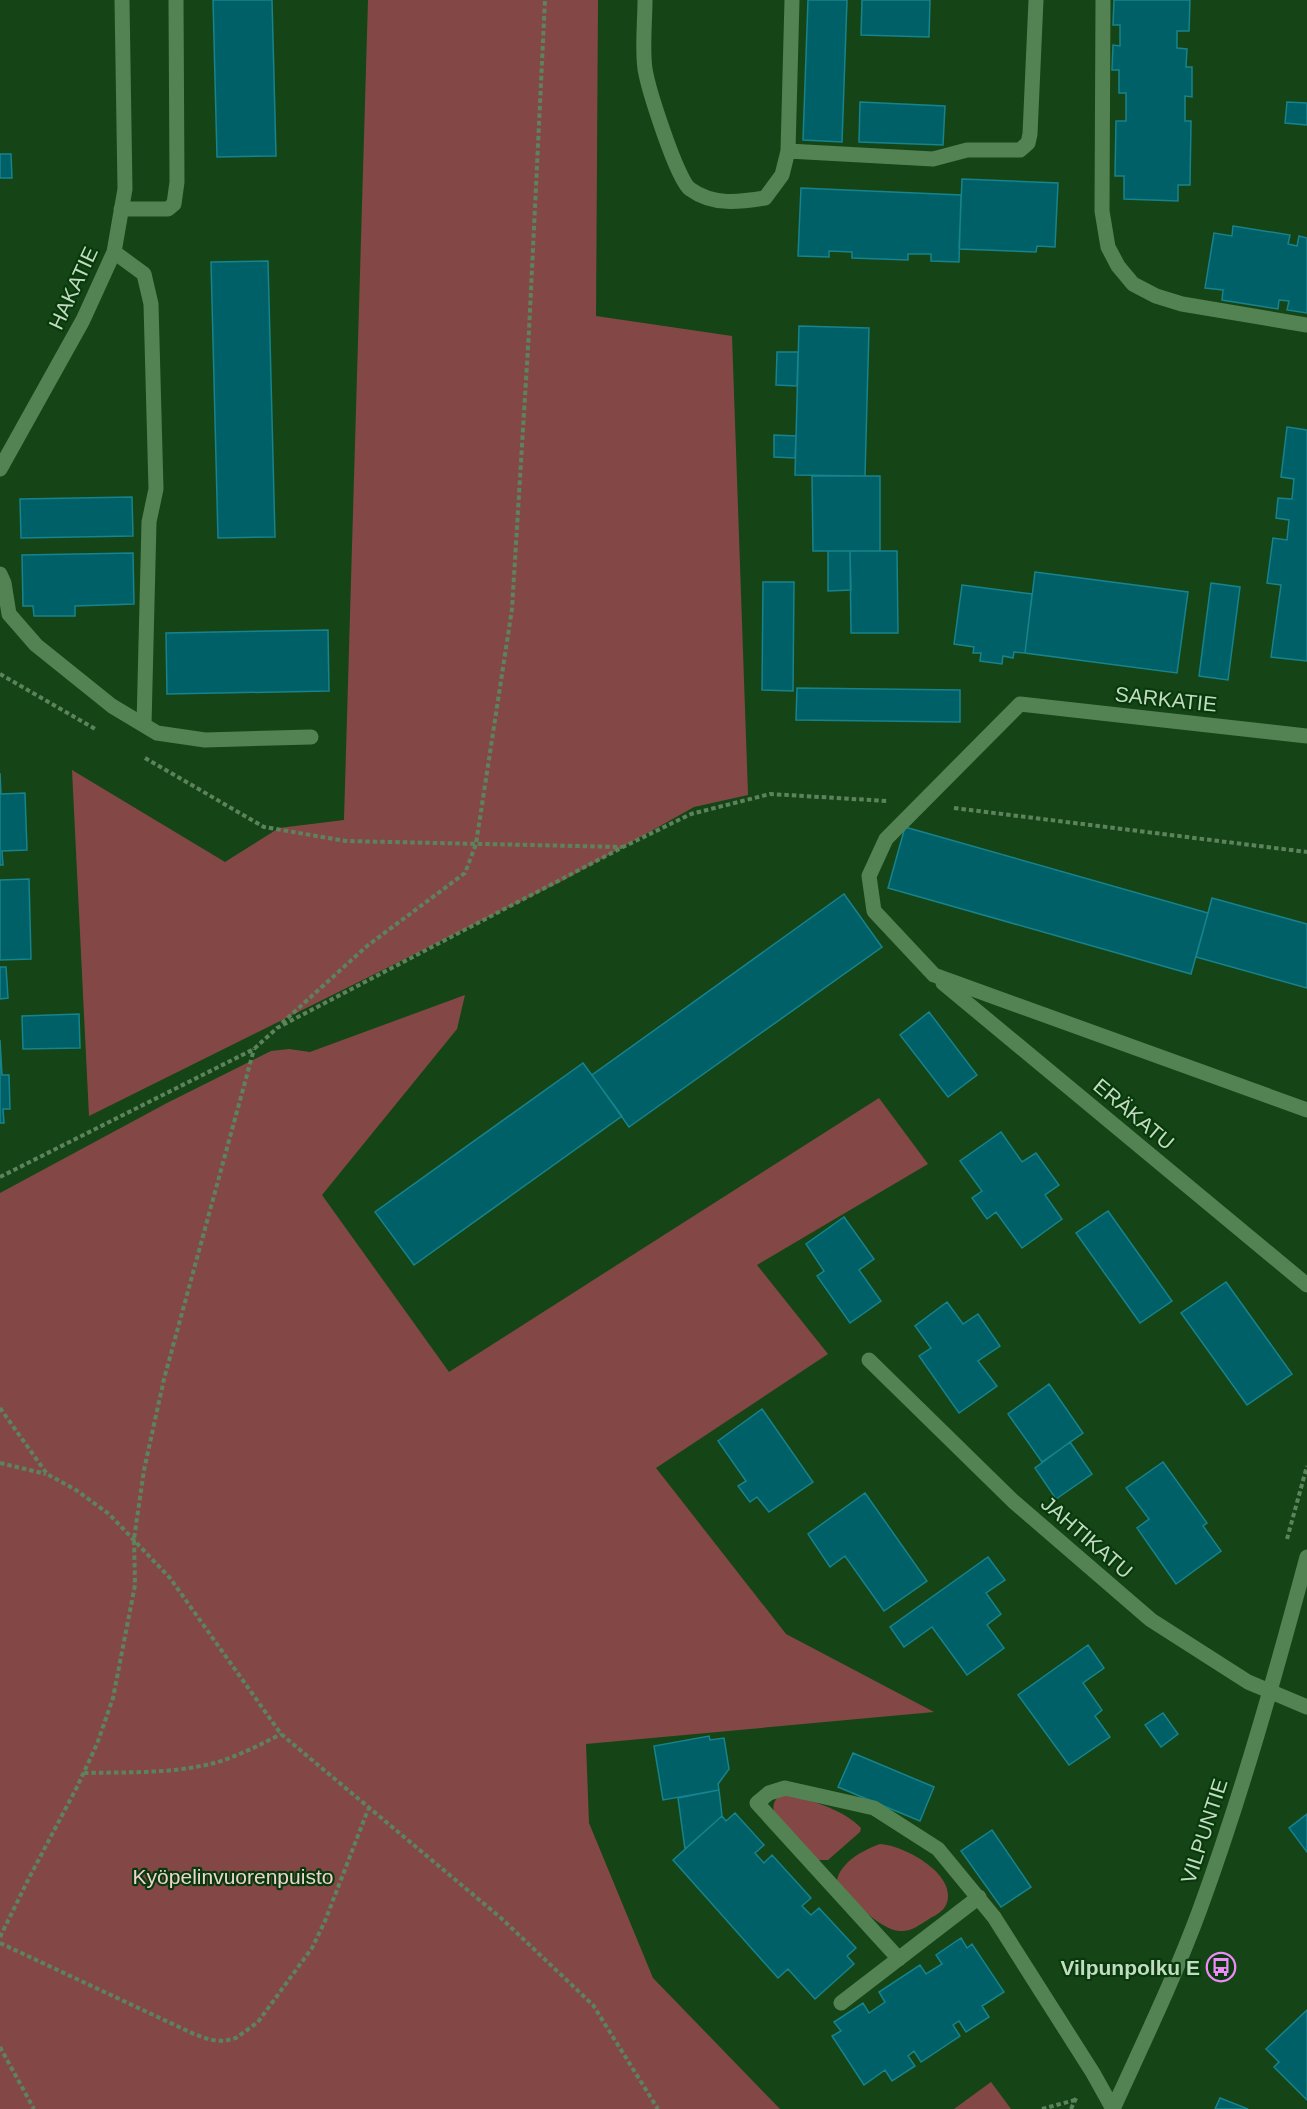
<svg xmlns="http://www.w3.org/2000/svg" width="1307" height="2109" font-family="Helvetica,sans-serif">
<style>
.green{fill:#834845}
.building{fill:#006068;stroke:#17838c;stroke-width:1.5}
.lines{fill:none;stroke-linecap:round;stroke-linejoin:round}
.path{stroke:#5d835d;stroke-width:4;stroke-dasharray:4.5 3;stroke-linecap:butt}
.minor{stroke:#538353;stroke-width:15}
.labels{text-anchor:middle;dominant-baseline:central;stroke-width:4.5;stroke-linejoin:round;paint-order:stroke}
.street-label{font-size:21px;fill:#c2dbc1;stroke:#083a0c}
.park-label{font-size:21px;fill:#efd3d1;stroke:#083a0c}
.poi-label{font-size:21px;font-weight:bold;fill:#c2dbc1;stroke:#083a0c;text-anchor:end}
</style>
<rect width="100%" height="100%" fill="#154517"/>
<path class="green" d="M 368,0 L 598,0 L 596,316 L 732,336 L 748,795 L 694,807 L 564,880 L 89,1116 L 72,770 L 225,862 L 279,828 L 344,820 Z
M 465,995 L 457,1029 L 322,1195 L 449,1372 L 879,1098 L 928,1164 L 757,1265 L 828,1354 L 656,1468 L 786,1634 L 934,1712 L 586,1744 L 589,1823 L 653,1978 L 780,2109 L 0,2109 L 0,1193 L 167,1103 L 271,1051 L 289,1049 L 310,1052 Z
M 781,1795 C 805,1797 845,1810 861,1828 L 860,1832 L 828,1860 L 818,1860 L 775,1815 C 772,1807 773,1800 781,1795 Z
M 880,1844 C 902,1845 949,1870 948,1896 C 948,1909 938,1914 929,1919 C 919,1925 911,1932 900,1931 C 879,1930 848,1896 837,1880 C 841,1862 863,1850 880,1844 Z
M 991,2082 L 1011,2109 L 954,2109 Z"/>
<path class="building" d="M 213,0 L 272,0 L 276,156 L 217,157 Z
M 808,0 L 847,0 L 842,142 L 803,140 Z
M 862,0 L 930,0 L 929,37 L 861,35 Z
M 1114,0 L 1190,0 L 1189,31 L 1177,31 L 1177,48 L 1187,49 L 1186,67 L 1192,67 L 1192,97 L 1185,96 L 1185,121 L 1191,121 L 1190,185 L 1178,185 L 1178,201 L 1124,199 L 1124,176 L 1115,176 L 1116,121 L 1126,121 L 1126,93 L 1119,93 L 1119,70 L 1112,70 L 1113,45 L 1120,46 L 1120,25 L 1113,25 Z
M 860,102 L 945,106 L 943,145 L 859,142 Z
M 1287,102 L 1307,103 L 1307,125 L 1285,123 Z
M 0,154 L 11,154 L 12,178 L 0,178 Z
M 962,179 L 1058,183 L 1055,247 L 1037,246 L 1036,252 L 959,249 Z
M 801,188 L 961,195 L 959,262 L 931,261 L 931,254 L 908,254 L 908,260 L 852,258 L 852,252 L 829,251 L 829,257 L 798,256 Z
M 1233,226 L 1290,235 L 1288,244 L 1297,246 L 1299,236 L 1307,238 L 1307,313 L 1287,310 L 1289,301 L 1279,300 L 1278,309 L 1222,300 L 1223,290 L 1205,288 L 1214,233 L 1232,236 Z
M 268,261 L 275,537 L 218,538 L 211,262 Z
M 799,326 L 869,328 L 865,476 L 795,475 Z
M 777,352 L 798,352 L 797,386 L 776,385 Z
M 1287,427 L 1307,430 L 1307,661 L 1271,657 L 1281,585 L 1267,583 L 1273,538 L 1287,540 L 1289,520 L 1276,518 L 1278,498 L 1292,499 L 1294,479 L 1281,477 Z
M 774,435 L 796,436 L 795,458 L 774,457 Z
M 812,476 L 880,476 L 880,551 L 813,551 Z
M 132,497 L 133,536 L 21,538 L 20,499 Z
M 828,551 L 850,551 L 851,590 L 828,591 Z
M 850,551 L 897,551 L 898,633 L 851,633 Z
M 133,553 L 134,604 L 75,606 L 75,616 L 34,616 L 33,606 L 23,606 L 22,555 Z
M 1035,572 L 1188,592 L 1177,673 L 1025,653 Z
M 763,582 L 794,582 L 793,691 L 762,690 Z
M 1211,583 L 1240,587 L 1228,680 L 1199,676 Z
M 962,585 L 1032,594 L 1025,653 L 1014,652 L 1013,658 L 1003,656 L 1002,664 L 980,661 L 981,653 L 973,653 L 974,647 L 954,644 Z
M 328,630 L 329,691 L 167,694 L 166,633 Z
M 797,688 L 960,690 L 960,722 L 796,720 Z
M 0,773 L 1,794 L 25,793 L 27,850 L 2,851 L 3,865 L 0,865 Z
M 905,827 L 1208,913 L 1191,974 L 888,888 Z
M 29,879 L 31,959 L 0,960 L 0,880 Z
M 844,894 L 882,947 L 629,1127 L 592,1075 Z
M 1212,898 L 1307,924 L 1307,988 L 1196,957 Z
M 0,967 L 6,967 L 8,998 L 0,999 Z
M 929,1012 L 977,1075 L 948,1097 L 900,1035 Z
M 79,1014 L 80,1048 L 23,1049 L 22,1016 Z
M 0,1040 L 2,1075 L 9,1075 L 10,1109 L 3,1109 L 4,1123 L 0,1123 Z
M 583,1063 L 622,1116 L 414,1265 L 375,1212 Z
M 1001,1132 L 1022,1162 L 1036,1153 L 1059,1185 L 1045,1195 L 1062,1219 L 1022,1248 L 996,1212 L 987,1219 L 972,1198 L 982,1191 L 960,1161 Z
M 1108,1211 L 1172,1301 L 1140,1323 L 1076,1233 Z
M 844,1217 L 874,1259 L 859,1270 L 881,1301 L 850,1323 L 817,1276 L 824,1271 L 806,1244 Z
M 1226,1282 L 1292,1374 L 1247,1405 L 1181,1313 Z
M 947,1302 L 963,1324 L 978,1314 L 1000,1346 L 978,1361 L 997,1386 L 959,1413 L 919,1356 L 931,1348 L 915,1326 Z
M 1049,1384 L 1083,1433 L 1042,1462 L 1008,1414 Z
M 762,1409 L 813,1482 L 769,1512 L 757,1497 L 750,1502 L 738,1486 L 746,1481 L 718,1441 Z
M 1070,1442 L 1092,1474 L 1056,1499 L 1035,1468 Z
M 1163,1462 L 1207,1523 L 1203,1526 L 1221,1551 L 1176,1584 L 1137,1528 L 1149,1519 L 1126,1488 Z
M 865,1493 L 927,1581 L 884,1611 L 845,1556 L 830,1567 L 808,1534 Z
M 988,1557 L 1005,1580 L 986,1593 L 1001,1614 L 987,1625 L 1004,1648 L 967,1675 L 932,1627 L 904,1647 L 890,1627 Z
M 1088,1645 L 1104,1668 L 1083,1683 L 1102,1710 L 1095,1716 L 1110,1737 L 1069,1765 L 1018,1695 Z
M 1163,1713 L 1178,1734 L 1161,1747 L 1145,1725 Z
M 709,1736 L 710,1740 L 724,1738 L 729,1769 L 718,1784 L 719,1790 L 663,1800 L 654,1746 Z
M 853,1753 L 934,1787 L 920,1821 L 838,1787 Z
M 719,1790 L 722,1816 L 685,1849 L 678,1798 Z
M 735,1813 L 764,1845 L 755,1853 L 764,1863 L 772,1855 L 811,1898 L 802,1906 L 811,1915 L 819,1908 L 856,1948 L 847,1956 L 854,1964 L 815,1999 L 788,1969 L 778,1978 L 673,1860 L 722,1816 L 726,1821 Z
M 1307,1814 L 1307,1852 L 1289,1828 Z
M 992,1830 L 1031,1887 L 1001,1907 L 961,1851 Z
M 961,1938 L 967,1948 L 972,1944 L 1004,1992 L 982,2006 L 989,2017 L 966,2032 L 959,2021 L 953,2025 L 960,2036 L 921,2062 L 914,2051 L 908,2056 L 915,2066 L 892,2081 L 885,2070 L 864,2085 L 832,2036 L 841,2031 L 834,2022 L 863,2003 L 869,2013 L 885,2002 L 879,1992 L 920,1965 L 926,1974 L 942,1964 L 936,1955 Z
M 1307,2010 L 1307,2100 L 1274,2067 L 1279,2062 L 1266,2049 Z
M 1220,2098 L 1248,2109 L 1215,2109 Z"/>
<g class="lines">
<path class="path" d="M 0,674 L 97,730
M 145,758 L 264,827 L 346,841 L 622,847
M 954,808 L 1307,852
M 282,1023 L 367,946 L 465,873 L 476,844 L 512,609 L 529,331 L 545,0
M 0,1177 L 254,1049 L 277,1028 L 623,847 L 691,814 L 770,794 L 887,801
M 0,1408 L 47,1474 L 76,1490 L 109,1514 L 170,1578 L 281,1734 L 501,1918 L 593,2005 L 658,2109
M 0,1463 L 46,1474
M 1287,1539 L 1307,1466
M 84,1773 C 128,1772 175,1774 218,1762 C 240,1755 260,1745 281,1734
M 0,1937 L 29,1878 L 77,1787 L 97,1744 L 113,1698 L 135,1585 L 134,1539 L 144,1470 L 164,1379 L 254,1049
M 0,1943 L 194,2034 L 211,2040 L 224,2041 L 236,2038 L 258,2022 L 312,1948 L 325,1921 L 369,1807
M 0,2047 L 34,2109
M 1042,2109 L 1075,2100
M 1071,2109 L 1077,2096"/>
<path class="minor" d="M 645,0 C 645,22 642,47 645,69 C 648,88 677,180 690,189 C 713,206 740,202 765,198 L 782,175 L 788,151 L 792,0
M 1103,0 L 1102,211 L 1108,247 L 1118,266 L 1133,284 L 1156,296 L 1182,304 L 1307,325
M 788,151 L 933,159 L 967,150 L 1020,150 L 1028,143 L 1030,134 L 1036,0
M 121,209 L 168,209 L 174,204 L 177,182 L 176,0
M 114,252 L 144,274 L 151,304 L 156,489 L 149,522 L 144,725
M 0,469 L 83,320 L 114,252 L 125,189 L 122,0
M 0,574 L 4,583 L 9,614 L 36,645 L 112,706 L 157,733 L 205,740 L 311,737
M 1307,736 L 1020,704 L 886,839 L 869,876 L 874,911 L 934,975 L 1307,1110
M 943,983 L 1307,1285
M 869,1360 L 1013,1501 L 1151,1620 L 1248,1682 L 1307,1707
M 899,1959 L 757,1803 L 769,1793 L 785,1788 L 874,1808 L 938,1849 L 994,1917 L 1093,2073 L 1113,2109
M 841,2003 L 979,1897
M 1113,2109 C 1143,2043 1175,1977 1200,1909 C 1242,1794 1275,1676 1307,1557"/>
</g>
<defs>
<g id="bus-ring" transform="scale(1.5)"><circle r="9.5" fill="#083a0c" stroke="#ee8bf8" stroke-width="1.5"/><path d="M-5-6H5V4H4V6H2V4H-2V6H-4V4H-5ZM-3.5-4V0h7V-4ZM-3.5 1.2v1.5H-2V1.2ZM2 1.2v1.5H3.5V1.2Z" fill="#ee8bf8"/></g>
</defs>
<g fill-rule="evenodd">
<use href="#bus-ring" x="1221" y="1967"/>
</g>
<g class="labels">
<g class="street-label">
<text transform="translate(73 288) rotate(-65)">HAKATIE</text>
<text transform="translate(1166 699) rotate(6)">SARKATIE</text>
<text transform="translate(1134 1114) rotate(40)">ERÄKATU</text>
<text transform="translate(1087 1537) rotate(41)">JAHTIKATU</text>
<text transform="translate(1204 1831) rotate(-72)">VILPUNTIE</text>
</g>
<g class="park-label">
<text x="233" y="1876">Kyöpelinvuorenpuisto</text>
</g>
<g class="poi-label">
<text x="1200" y="1967">Vilpunpolku E</text>
</g>
</g>
</svg>
